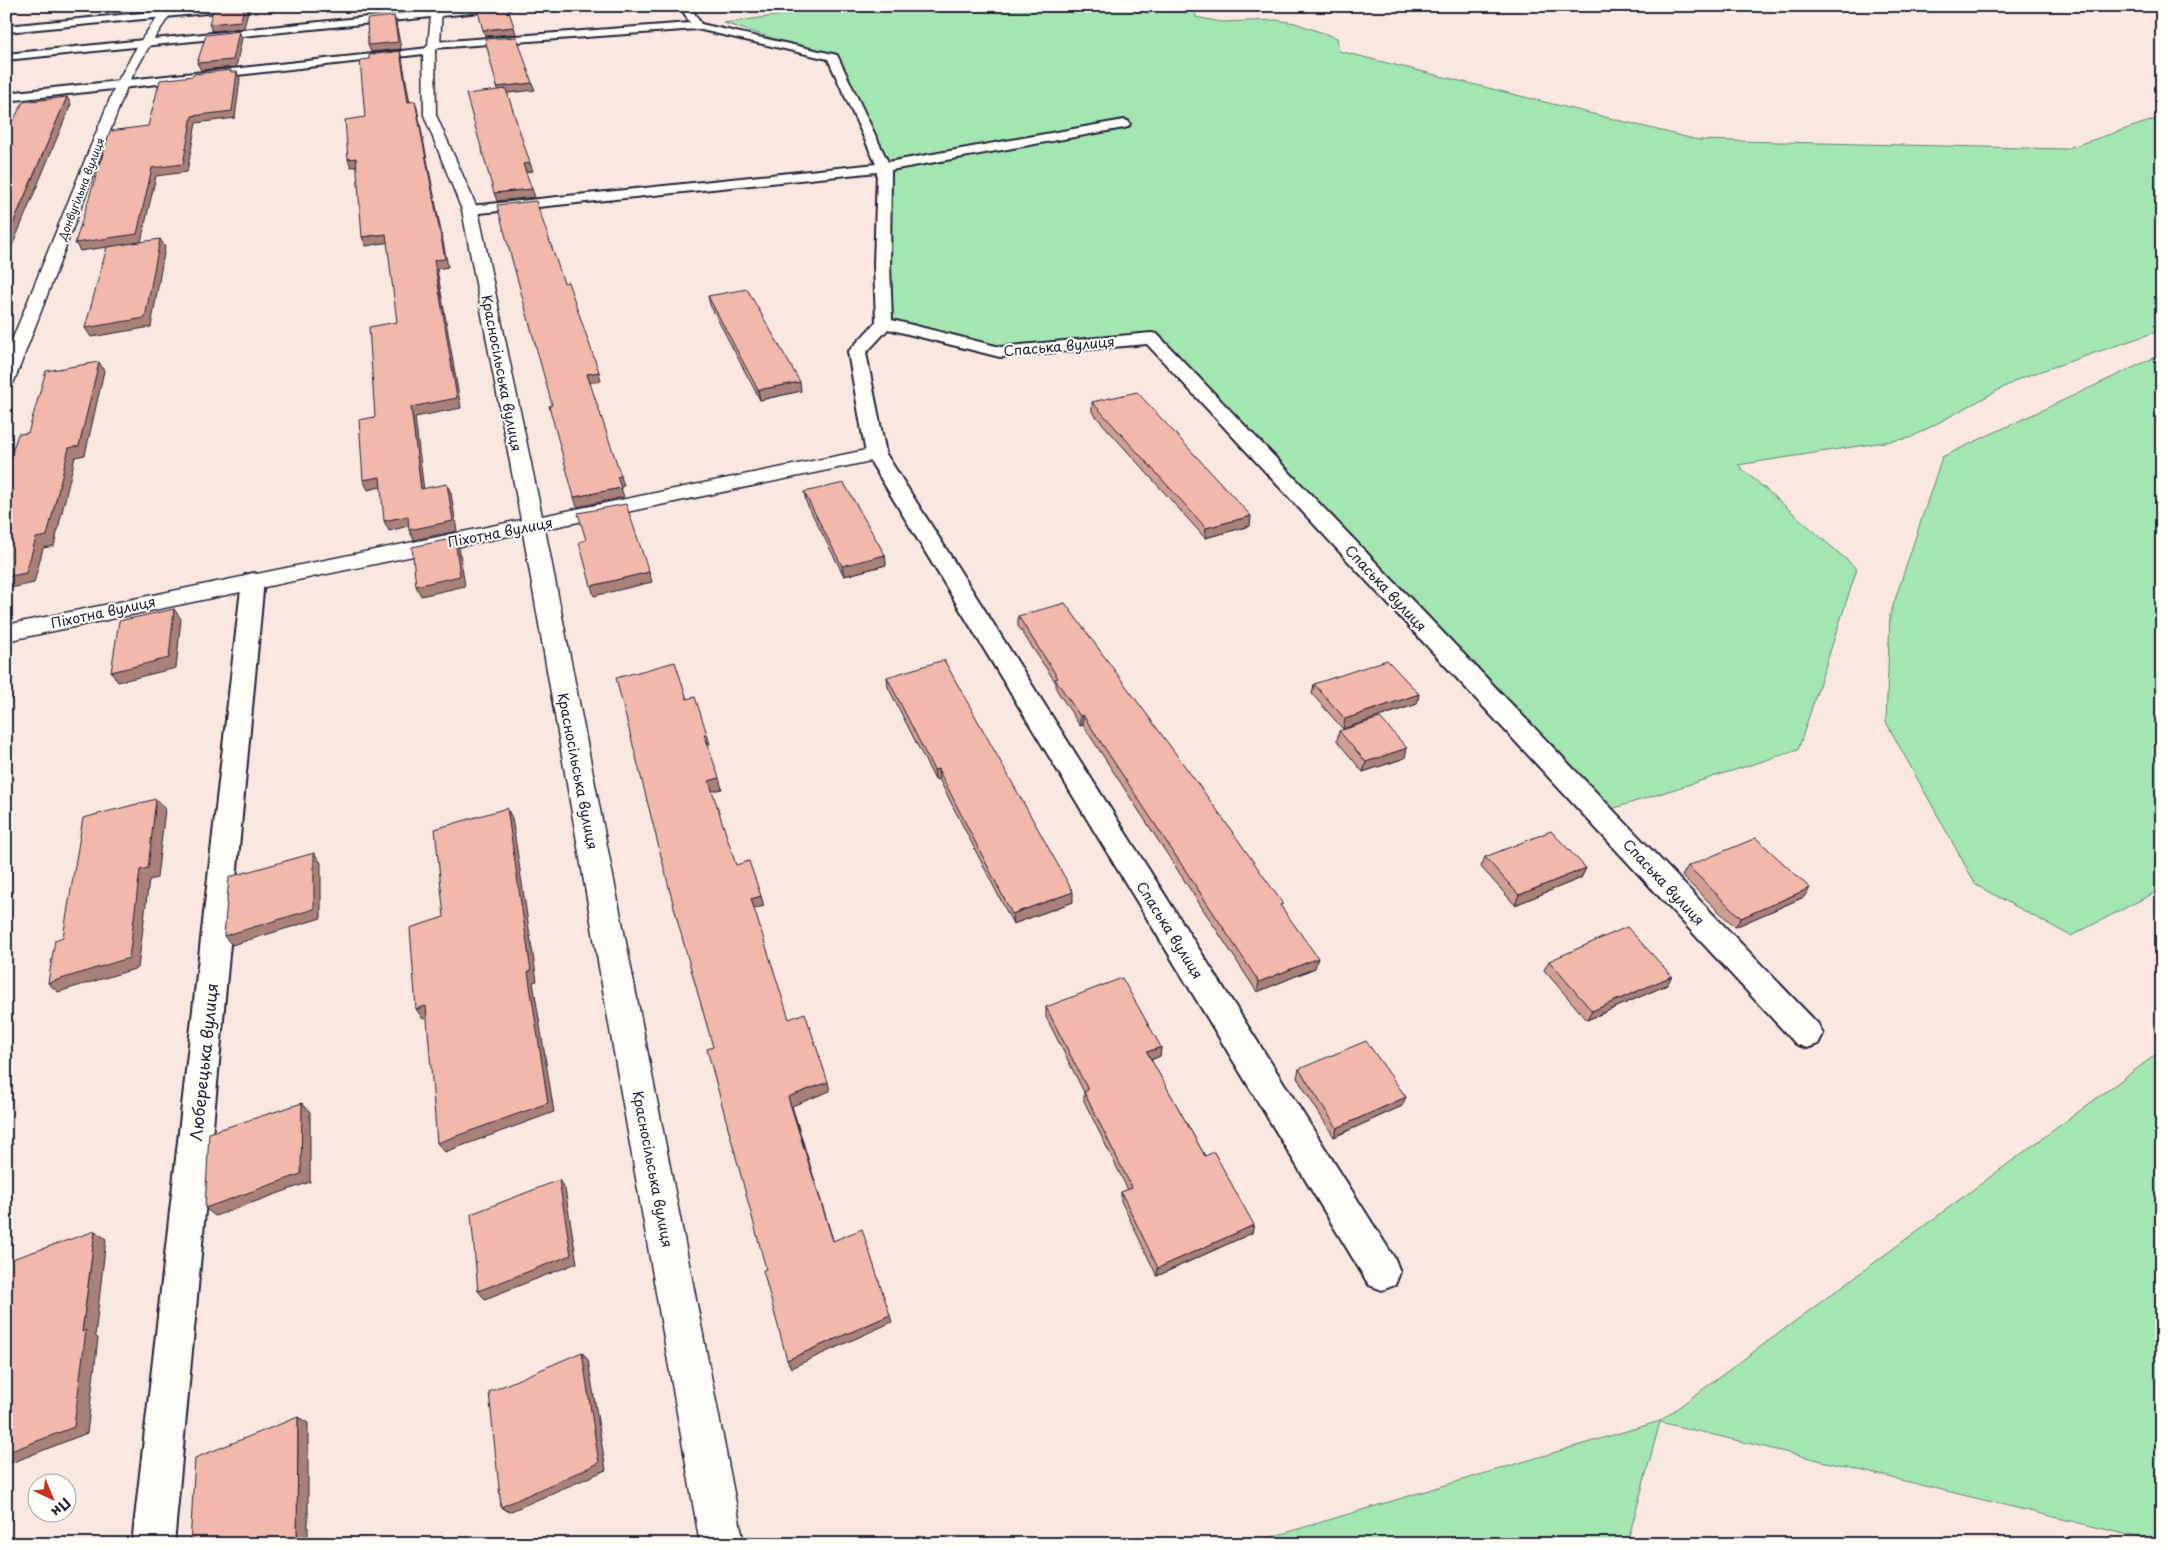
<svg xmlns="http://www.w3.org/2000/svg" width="2168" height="1550" font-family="'Playpen Sans',sans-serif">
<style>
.green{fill:#a3e6b1;stroke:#628476}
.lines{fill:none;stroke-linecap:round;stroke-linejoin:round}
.lane-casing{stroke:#22223b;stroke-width:4}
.street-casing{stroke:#22223b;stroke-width:3}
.lane{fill:#fdfcf7;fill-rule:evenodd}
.street{fill:#fdfcf7;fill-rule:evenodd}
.wall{fill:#d09e93;stroke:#22223b}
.shaded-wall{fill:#a98178;stroke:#22223b}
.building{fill:#f2b8ab;stroke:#22223b}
.labels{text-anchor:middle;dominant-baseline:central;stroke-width:4;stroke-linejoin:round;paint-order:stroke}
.far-street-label{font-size:11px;fill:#22223b;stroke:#fdfcf7}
.street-label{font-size:14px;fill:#22223b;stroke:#fdfcf7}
.near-street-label{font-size:16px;fill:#22223b;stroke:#fdfcf7}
</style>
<rect width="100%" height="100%" fill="#fae8e0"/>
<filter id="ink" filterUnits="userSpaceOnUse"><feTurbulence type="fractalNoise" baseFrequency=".02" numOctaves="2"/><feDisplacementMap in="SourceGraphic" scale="10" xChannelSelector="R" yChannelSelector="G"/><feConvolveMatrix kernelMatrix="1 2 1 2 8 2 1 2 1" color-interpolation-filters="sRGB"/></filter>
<g filter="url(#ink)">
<path class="green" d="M 795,6 L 1194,6 L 1196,17 L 1221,22 L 1276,20 L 1295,23 L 1337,38 L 1339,51 L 1698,140 L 2065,149 L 2162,117 L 2162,330 L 2021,378 L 1910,438 L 1738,465 L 1857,569 L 1798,750 L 1599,813 L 1151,338 L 1000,352 L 884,323 L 884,167 L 833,57 L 724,23 L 796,13 Z
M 2162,354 L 2162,889 L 2071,936 L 1976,885 L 1886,722 L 1890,615 L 1942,457 Z
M 2162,1050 L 2162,1543 L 1660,1422 L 1627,1544 L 1248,1544 L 1660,1421 Z"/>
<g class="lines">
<g class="lane-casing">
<path id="lane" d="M 214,6 L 254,6 L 249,9 L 6,32 L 6,26 Z
M 477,6 L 515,6 L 510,9 L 6,60 L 6,54 Z
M 680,6 L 690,6 L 701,24 L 837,55 L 888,162 L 1124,120 L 1128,121 L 1130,124 L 1128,127 L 1124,128 L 891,170 L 890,264 L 892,320 L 1000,347 L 1151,333 L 1157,334 L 1818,1024 L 1823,1034 L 1818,1044 L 1807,1048 L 1796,1044 L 1147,344 L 1000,357 L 888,329 L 866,353 L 886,454 L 1395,1259 L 1400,1272 L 1395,1285 L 1382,1290 L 1369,1285 L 866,454 L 848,352 L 876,322 L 874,264 L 877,172 L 470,214 L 463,210 L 470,206 L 876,164 L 828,59 L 697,29 L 434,48 L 429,45 L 434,42 L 690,23 Z
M 429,48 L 435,51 L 433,53 L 6,101 L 6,93 Z
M 253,573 L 261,575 L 264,580 L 174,1544 L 132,1544 L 242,580 L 245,575 Z"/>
</g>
<g class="street-casing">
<path id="street" d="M 165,6 L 176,6 L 151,43 L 128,84 L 15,379 L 13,383 L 6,385 L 6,355 L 116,84 L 139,43 Z
M 432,6 L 442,6 L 440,45 L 435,51 L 436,115 L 478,210 L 542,516 L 876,448 L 883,450 L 886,454 L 883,458 L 876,460 L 545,529 L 744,1544 L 700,1544 L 523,533 L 6,641 L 6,625 L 521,520 L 462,210 L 424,115 L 423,51 L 428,45 Z"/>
</g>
<use href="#lane" class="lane"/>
<use href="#street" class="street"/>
</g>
<path class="wall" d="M 708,296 L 801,391 L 760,400 L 710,305 Z
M 1092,402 L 1250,526 L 1205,538 L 1092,412 Z
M 804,492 L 885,555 L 886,565 L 844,576 L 806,502 Z
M 1018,616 L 1283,909 L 1315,968 L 1257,992 L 1083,725 L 1080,726 L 1056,689 L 1056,683 L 1018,626 Z
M 887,677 L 1073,902 L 1013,924 L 939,779 L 935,780 L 888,687 Z
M 1314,684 L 1419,694 L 1417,704 L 1343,729 L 1312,694 Z
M 1339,731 L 1405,758 L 1363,772 L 1337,741 Z
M 1485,857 L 1586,868 L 1581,878 L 1515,905 L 1481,867 Z
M 1688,866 L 1804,897 L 1735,927 L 1682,876 Z
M 1549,961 L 1667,985 L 1587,1020 L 1544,970 Z
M 1046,1007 L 1161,1047 L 1160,1056 L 1151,1060 L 1205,1156 L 1252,1233 L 1157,1276 L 1121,1201 L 1121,1192 L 1128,1190 L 1084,1101 L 1084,1092 L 1046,1017 Z
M 1299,1069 L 1402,1106 L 1334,1137 L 1297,1078 Z"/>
<path class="shaded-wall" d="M 244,6 L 246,6 L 248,11 L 244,28 L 212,31 L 209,24 Z
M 393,6 L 394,13 L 369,15 L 367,9 Z
M 394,16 L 396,22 L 401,49 L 371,52 L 368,45 Z
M 514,27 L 516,34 L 485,36 L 483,30 Z
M 239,31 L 242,38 L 236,67 L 201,70 L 197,63 Z
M 400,51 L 402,58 L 411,109 L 408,102 Z
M 237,72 L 240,79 L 235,118 L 196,123 L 187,172 L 156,176 L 141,242 L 80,251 L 75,243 L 152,168 L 192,116 Z
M 532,83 L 535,90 L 500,94 L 497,87 Z
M 67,97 L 71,104 L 6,261 L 6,240 Z
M 415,101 L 417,108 L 448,267 L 437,269 L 461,408 L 415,417 L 425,499 L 421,489 L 411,407 L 434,260 Z
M 356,158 L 360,166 L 351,167 L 348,159 Z
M 530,163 L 533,171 L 526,172 L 523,164 Z
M 532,189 L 535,197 L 497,201 L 494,193 Z
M 386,234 L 390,242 L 366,246 L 362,237 Z
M 160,239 L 165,247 L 151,327 L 91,337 L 85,328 Z
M 99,362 L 104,371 L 85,455 L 75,457 L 54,546 L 43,548 L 34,583 L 6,589 L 6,577 L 36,538 L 69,448 Z
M 599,372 L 601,381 L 590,383 L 587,374 Z
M 800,382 L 801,391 L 760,400 L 758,390 Z
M 621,476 L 624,486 L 620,487 L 617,477 Z
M 380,477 L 385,486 L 368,490 L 363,480 Z
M 447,484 L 451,493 L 457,531 L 414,540 L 409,530 Z
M 621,488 L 624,497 L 577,507 L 574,497 Z
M 408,516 L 412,525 L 389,531 L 384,521 Z
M 1251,516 L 1250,526 L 1205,538 L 1206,528 Z
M 455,538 L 459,548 L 465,586 L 421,596 L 416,586 Z
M 885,555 L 886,565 L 844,576 L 842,566 Z
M 649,572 L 652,582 L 594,596 L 591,586 Z
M 174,609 L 181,619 L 176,668 L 118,682 L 111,672 Z
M 1419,694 L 1417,704 L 1343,729 L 1345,719 Z
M 1083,715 L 1083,725 L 1080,726 L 1080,716 Z
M 704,734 L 707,734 L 710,744 L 708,744 Z
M 1407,748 L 1405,758 L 1363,772 L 1366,762 Z
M 938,769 L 939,779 L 935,780 L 934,770 Z
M 719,778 L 722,789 L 712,791 L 709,781 Z
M 156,799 L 165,809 L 157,878 L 149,880 L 138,968 L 58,992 L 48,983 L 140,870 Z
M 507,808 L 512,818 L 537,981 L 533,982 L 554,1112 L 445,1152 L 437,1143 L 528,972 Z
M 314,853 L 321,863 L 321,918 L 232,945 L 224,936 Z
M 1586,868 L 1581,878 L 1515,905 L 1519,895 Z
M 1810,888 L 1804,897 L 1735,927 L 1741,918 Z
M 1073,892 L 1073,902 L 1013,924 L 1012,914 Z
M 761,896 L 764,906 L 754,909 L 751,899 Z
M 1318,958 L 1315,968 L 1257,992 L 1259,982 Z
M 1672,976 L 1667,985 L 1587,1020 L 1592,1011 Z
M 426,1006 L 432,1016 L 423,1019 L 416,1009 Z
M 1161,1047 L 1160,1056 L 1146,1062 L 1147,1052 Z
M 828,1082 L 830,1091 L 792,1106 L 836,1250 L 788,1097 Z
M 1406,1097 L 1402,1106 L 1334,1137 L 1337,1128 Z
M 302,1103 L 310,1112 L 310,1182 L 215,1216 L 205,1208 Z
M 559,1180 L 565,1189 L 577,1263 L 485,1299 L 478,1291 Z
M 1254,1225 L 1252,1233 L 1157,1276 L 1158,1268 Z
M 95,1231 L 106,1239 L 95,1336 L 98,1338 L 87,1433 L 6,1465 L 6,1453 L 82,1332 Z
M 890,1315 L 892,1322 L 791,1368 L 787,1360 Z
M 582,1352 L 588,1360 L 606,1470 L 509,1512 L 501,1507 Z
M 298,1417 L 308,1423 L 308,1544 L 297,1544 Z
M 55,1538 L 70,1543 L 70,1544 L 55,1544 Z"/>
<path class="building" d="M 227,6 L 244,6 L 241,21 L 209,24 L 214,7 Z
M 367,6 L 390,6 L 367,9 Z
M 490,6 L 507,6 L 514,27 L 483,30 L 477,8 Z
M 394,16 L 398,42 L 368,45 L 367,19 Z
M 239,31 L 233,60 L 197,63 L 206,35 Z
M 517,37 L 532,83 L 497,87 L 485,39 Z
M 400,51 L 408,102 L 415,101 L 445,259 L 434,260 L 457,398 L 411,407 L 421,489 L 447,484 L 453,521 L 409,530 L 408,516 L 384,521 L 380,477 L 363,480 L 359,420 L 375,417 L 369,327 L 397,322 L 386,234 L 362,237 L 356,158 L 348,159 L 345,120 L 365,117 L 360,60 L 369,59 L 369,55 Z
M 231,70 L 230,72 L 237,72 L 232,111 L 192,116 L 183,164 L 152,168 L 137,234 L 75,243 L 110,131 L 148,126 L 160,80 L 193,76 L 194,74 Z
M 506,89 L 530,163 L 523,164 L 532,189 L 494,193 L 466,94 Z
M 67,97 L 6,240 L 6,134 L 23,102 Z
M 536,201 L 564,283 L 568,282 L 599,372 L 587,374 L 621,476 L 617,477 L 621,488 L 574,497 L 549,406 L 552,405 L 497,205 Z
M 160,239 L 145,318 L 85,328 L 107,247 Z
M 747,289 L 800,382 L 758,390 L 708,296 Z
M 99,362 L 79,446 L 69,448 L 47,536 L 36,538 L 26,573 L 6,577 L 6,470 L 18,434 L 28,433 L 46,371 Z
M 1137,392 L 1251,516 L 1206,528 L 1092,402 Z
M 844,483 L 885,555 L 842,566 L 804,492 Z
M 626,504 L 649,572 L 591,586 L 579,542 L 586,540 L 578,513 Z
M 455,538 L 460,576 L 416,586 L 412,547 Z
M 1065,603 L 1217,810 L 1283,904 L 1280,905 L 1318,958 L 1259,982 L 1083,715 L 1080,716 L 1055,679 L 1058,678 L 1018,616 Z
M 174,609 L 169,658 L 111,672 L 119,621 Z
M 944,660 L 1073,892 L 1012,914 L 938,769 L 934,770 L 887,677 Z
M 1387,660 L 1419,694 L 1345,719 L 1314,684 Z
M 675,662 L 687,699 L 695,697 L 707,734 L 704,734 L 719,778 L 709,781 L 736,865 L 749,861 L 761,896 L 751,899 L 789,1019 L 805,1013 L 828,1082 L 788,1097 L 833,1241 L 862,1229 L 890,1315 L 787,1360 L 763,1270 L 766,1269 L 707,1049 L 713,1047 L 678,923 L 616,678 Z
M 1380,718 L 1407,748 L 1366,762 L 1339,731 Z
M 156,799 L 148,868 L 140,870 L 129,958 L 48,983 L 55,940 L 63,937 L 83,818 Z
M 507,808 L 531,971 L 528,972 L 548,1103 L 437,1143 L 426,1006 L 416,1009 L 410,928 L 444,917 L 435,829 Z
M 1551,831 L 1586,868 L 1519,895 L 1485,857 Z
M 1756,838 L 1810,888 L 1741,918 L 1688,866 Z
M 314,853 L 314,909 L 224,936 L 229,877 Z
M 1627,927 L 1672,976 L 1592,1011 L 1549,961 Z
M 1122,978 L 1161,1047 L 1147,1052 L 1205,1156 L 1214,1152 L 1254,1225 L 1158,1268 L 1121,1192 L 1132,1188 L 1084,1092 L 1088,1090 L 1046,1007 Z
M 1366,1041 L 1406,1097 L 1337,1128 L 1299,1069 Z
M 302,1103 L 301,1174 L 205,1208 L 209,1133 Z
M 559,1180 L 571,1255 L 478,1291 L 471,1214 Z
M 95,1231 L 82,1332 L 86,1330 L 74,1427 L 6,1453 L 6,1261 Z
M 582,1352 L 599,1463 L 501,1507 L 489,1392 Z
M 298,1417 L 297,1544 L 190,1544 L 195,1458 Z
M 55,1538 L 55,1544 L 41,1544 Z"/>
</g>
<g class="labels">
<g class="far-street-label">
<text transform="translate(81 189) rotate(-69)">Донвугільна вулиця</text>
</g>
<g class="street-label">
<text transform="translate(1059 346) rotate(-5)">Спаська вулиця</text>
<text transform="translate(502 373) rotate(79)">Красносільська вулиця</text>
<text transform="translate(500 532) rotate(-11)">Піхотна вулиця</text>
<text transform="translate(1386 588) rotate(47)">Спаська вулиця</text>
<text transform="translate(103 612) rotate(-12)">Піхотна вулиця</text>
<text transform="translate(578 771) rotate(79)">Красносільська вулиця</text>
<text transform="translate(1664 882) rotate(47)">Спаська вулиця</text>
<text transform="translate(1170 930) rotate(58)">Спаська вулиця</text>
<text transform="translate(653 1169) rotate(79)">Красносільська вулиця</text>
</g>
<g class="near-street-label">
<text transform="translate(203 1062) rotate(-84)">Люберецька вулиця</text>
</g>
</g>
<rect width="2168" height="1550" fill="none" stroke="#fdfcf7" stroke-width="25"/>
<rect x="12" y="12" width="2143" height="1525" fill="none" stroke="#22223b" stroke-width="2" filter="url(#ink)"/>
<g transform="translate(52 1498) rotate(136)"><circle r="24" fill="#fdfcf7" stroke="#a5a5ac"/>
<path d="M0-4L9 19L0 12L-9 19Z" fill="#c8321e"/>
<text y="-8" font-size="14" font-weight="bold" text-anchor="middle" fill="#22223b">Пн</text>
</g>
</svg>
